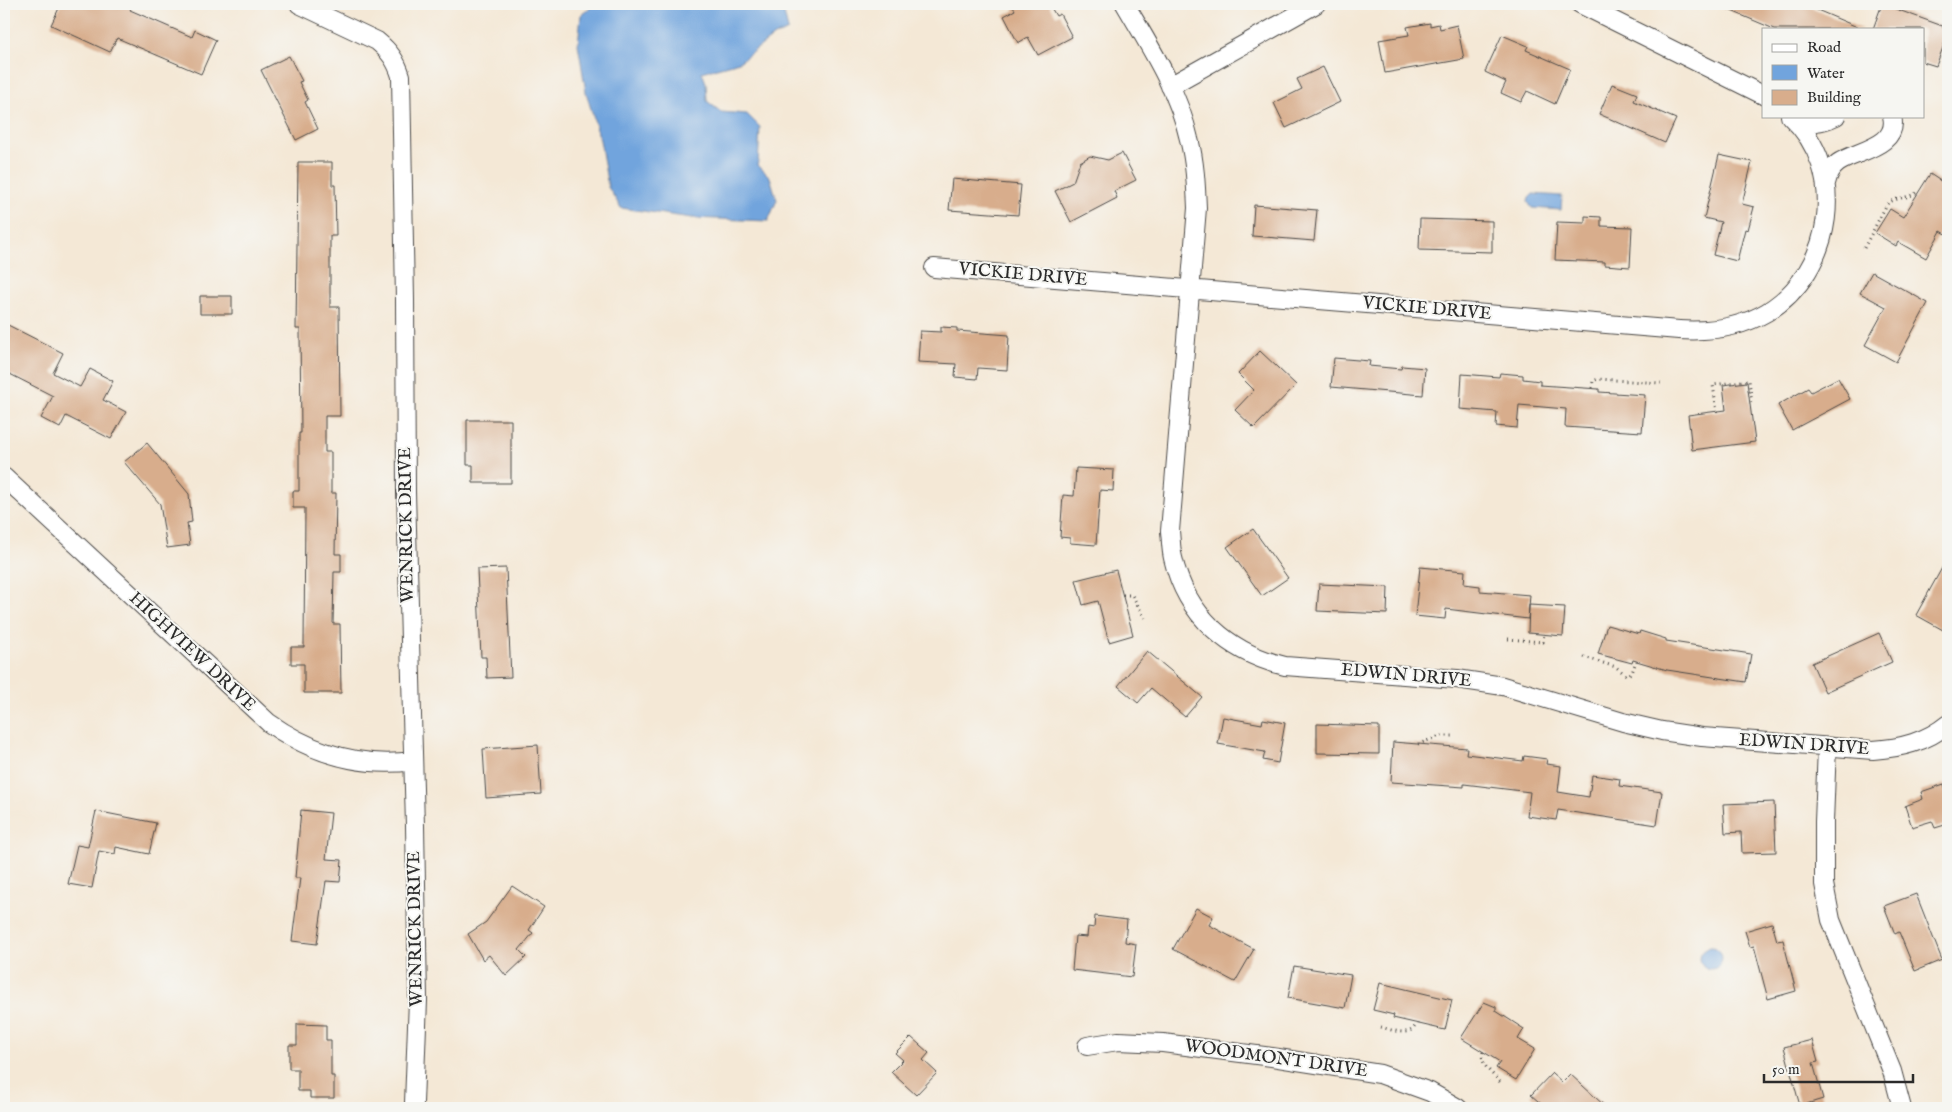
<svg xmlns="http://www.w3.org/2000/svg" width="1952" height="1112" font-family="'IM FELL English',serif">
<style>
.water{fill:#71a4dd;stroke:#4e6884}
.building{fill:#d8ad8c}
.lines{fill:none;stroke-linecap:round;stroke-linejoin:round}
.minor-casing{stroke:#494745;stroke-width:20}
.path{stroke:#494745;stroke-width:3;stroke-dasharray:1 4;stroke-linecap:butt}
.minor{stroke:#fff;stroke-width:18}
.labels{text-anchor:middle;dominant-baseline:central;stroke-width:4;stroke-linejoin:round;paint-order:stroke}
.street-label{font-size:18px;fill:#2b2b2b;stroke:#f6f6f2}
</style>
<rect width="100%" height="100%" fill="#f6f6f2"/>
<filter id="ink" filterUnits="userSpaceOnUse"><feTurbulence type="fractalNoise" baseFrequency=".02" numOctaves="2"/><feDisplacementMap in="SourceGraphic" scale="10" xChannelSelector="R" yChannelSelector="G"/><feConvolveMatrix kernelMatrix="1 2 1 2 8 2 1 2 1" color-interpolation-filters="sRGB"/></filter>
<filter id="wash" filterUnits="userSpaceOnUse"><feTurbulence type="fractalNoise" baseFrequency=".0096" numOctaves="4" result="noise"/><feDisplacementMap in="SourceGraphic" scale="20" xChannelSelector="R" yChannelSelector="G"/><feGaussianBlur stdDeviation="1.12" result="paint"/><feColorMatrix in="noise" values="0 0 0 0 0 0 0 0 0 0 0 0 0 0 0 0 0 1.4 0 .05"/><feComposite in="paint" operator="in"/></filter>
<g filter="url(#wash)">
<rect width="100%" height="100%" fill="#f4e8d6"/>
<path class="water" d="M 595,4 L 782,4 L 788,30 L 774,36 L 739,62 L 702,72 L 706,83 L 707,101 L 721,112 L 747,114 L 760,127 L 758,165 L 770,177 L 777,200 L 768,221 L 692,218 L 621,208 L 608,187 L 600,140 L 586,92 L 578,44 L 581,15 Z
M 1533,194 L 1562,196 L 1561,210 L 1532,208 L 1528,202 L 1529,198 Z
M1700 958a11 11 0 1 1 22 0a11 11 0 1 1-22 0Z"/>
<g id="blocks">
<path class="building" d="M 61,4 L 133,4 L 130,10 L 192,37 L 195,30 L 216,40 L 201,74 L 117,38 L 110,52 L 51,25 Z
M 1011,4 L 1049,4 L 1056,16 L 1060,14 L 1072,37 L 1038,55 L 1028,37 L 1018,43 L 1004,16 L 1015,10 Z
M 1715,4 L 1803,4 L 1862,29 L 1774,29 Z
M 1882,4 L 1948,28 L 1948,34 L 1936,66 L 1923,62 L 1923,29 L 1873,29 Z
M 1430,23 L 1430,26 L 1439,24 L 1440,29 L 1457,25 L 1464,59 L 1385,73 L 1379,40 L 1409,35 L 1407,27 Z
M 1502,35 L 1528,46 L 1526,50 L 1570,69 L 1555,104 L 1527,91 L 1521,102 L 1501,93 L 1506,82 L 1485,72 Z
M 289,56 L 302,81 L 299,82 L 308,100 L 305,102 L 318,129 L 296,140 L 261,70 Z
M 1323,67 L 1340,102 L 1286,128 L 1274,103 L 1302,89 L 1297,79 Z
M 1612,84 L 1637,94 L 1634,101 L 1676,119 L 1665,143 L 1599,114 Z
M 1122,153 L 1136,180 L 1114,191 L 1117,198 L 1071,222 L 1055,191 L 1073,182 L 1080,162 L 1090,156 L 1108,160 Z
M 1719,155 L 1752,162 L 1742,204 L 1754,207 L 1748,230 L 1745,229 L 1737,261 L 1713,255 L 1721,222 L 1704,218 Z
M 298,162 L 332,162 L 332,185 L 335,185 L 336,236 L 330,236 L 330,307 L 339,307 L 340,416 L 325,416 L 325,452 L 331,452 L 331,493 L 336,493 L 335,554 L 341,554 L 341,572 L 334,572 L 333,624 L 340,624 L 341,693 L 304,693 L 304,664 L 291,664 L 291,647 L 304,647 L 305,508 L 293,508 L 293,491 L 299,491 L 299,433 L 301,433 L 300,329 L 296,329 Z
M 1930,174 L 1948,186 L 1948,235 L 1941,231 L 1926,258 L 1898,242 L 1896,246 L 1875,233 L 1890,209 L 1903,217 Z
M 952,179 L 1021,185 L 1018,215 L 949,210 Z
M 1254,205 L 1317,210 L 1314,241 L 1252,236 Z
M 1585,216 L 1601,217 L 1601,226 L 1632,227 L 1630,267 L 1605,265 L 1605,262 L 1555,260 L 1557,222 L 1585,223 Z
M 1420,219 L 1492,221 L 1492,252 L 1419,250 Z
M 1872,272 L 1928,303 L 1896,362 L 1865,345 L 1886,307 L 1860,293 Z
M 200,296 L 232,296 L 232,314 L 200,314 Z
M 4,323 L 63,353 L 53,373 L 80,387 L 90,369 L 113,381 L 103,400 L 126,412 L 111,439 L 66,416 L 60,428 L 41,418 L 53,396 L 4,371 Z
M 941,327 L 957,328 L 957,331 L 1009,335 L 1007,370 L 978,368 L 977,379 L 955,377 L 956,364 L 918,362 L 920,331 L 941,332 Z
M 1260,351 L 1296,385 L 1254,428 L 1235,410 L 1254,390 L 1238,374 Z
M 1334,358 L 1370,361 L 1369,366 L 1401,369 L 1402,366 L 1425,368 L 1423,395 L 1331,387 Z
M 1500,373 L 1523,375 L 1523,379 L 1540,381 L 1540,385 L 1599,389 L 1599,392 L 1645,395 L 1642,432 L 1565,427 L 1566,409 L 1519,405 L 1517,428 L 1496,426 L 1497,412 L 1460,409 L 1462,374 L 1499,377 Z
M 1838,378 L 1850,399 L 1792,430 L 1778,405 L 1808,388 L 1811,392 Z
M 1747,382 L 1755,442 L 1692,450 L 1688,415 L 1726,410 L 1723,385 Z
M 467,420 L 511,420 L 511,483 L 473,483 L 473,465 L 467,465 Z
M 147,443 L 189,494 L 192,522 L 187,523 L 190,545 L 167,548 L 160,504 L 124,462 Z
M 1076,468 L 1114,470 L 1113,491 L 1100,490 L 1096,545 L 1070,543 L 1070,538 L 1060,537 L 1063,495 L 1074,496 Z
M 1253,529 L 1288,578 L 1262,596 L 1227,547 Z
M 1948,557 L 1948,620 L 1943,630 L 1916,615 Z
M 1420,567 L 1465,571 L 1464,584 L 1480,586 L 1480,591 L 1530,595 L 1528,619 L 1446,609 L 1445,619 L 1415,616 Z
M 506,568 L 511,677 L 487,678 L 486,657 L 481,657 L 477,569 Z
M 1116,570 L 1133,635 L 1109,642 L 1098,601 L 1083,605 L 1076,580 Z
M 1319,584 L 1388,587 L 1387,614 L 1317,611 Z
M 1529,605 L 1565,607 L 1563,636 L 1528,633 Z
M 1607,625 L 1639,634 L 1640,631 L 1666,639 L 1666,641 L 1751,654 L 1746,682 L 1667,670 L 1633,660 L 1632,663 L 1598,654 Z
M 1879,633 L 1892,662 L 1825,692 L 1812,663 Z
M 1147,651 L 1202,697 L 1185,717 L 1151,688 L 1138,703 L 1118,686 Z
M 1223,717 L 1262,724 L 1263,719 L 1285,723 L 1278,763 L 1263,760 L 1265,752 L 1218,744 Z
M 1317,724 L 1379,726 L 1379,754 L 1317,753 Z
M 1393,742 L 1467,748 L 1466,754 L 1523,761 L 1524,756 L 1547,759 L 1546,764 L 1561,766 L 1558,792 L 1589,797 L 1592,775 L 1620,779 L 1619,786 L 1662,792 L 1657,825 L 1558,810 L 1556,820 L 1527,816 L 1530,792 L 1464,784 L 1464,787 L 1391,782 Z
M 538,745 L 541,794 L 486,798 L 483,749 Z
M 1944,784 L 1948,796 L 1948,824 L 1935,828 L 1932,821 L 1912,827 L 1905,806 L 1923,799 L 1921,792 Z
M 1774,802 L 1776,852 L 1742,853 L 1741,832 L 1725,833 L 1723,804 Z
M 301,810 L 331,813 L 326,859 L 342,860 L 340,882 L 326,881 L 317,944 L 292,941 L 300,878 L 295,878 Z
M 96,811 L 156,823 L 149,854 L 116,847 L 115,854 L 99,851 L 92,888 L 68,884 L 77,845 L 88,847 Z
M 512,886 L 544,907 L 529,930 L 533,933 L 519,950 L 526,957 L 506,976 L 489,955 L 483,960 L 468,934 L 486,922 Z
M 1916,894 L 1942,960 L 1915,971 L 1899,932 L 1895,934 L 1884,906 Z
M 1196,908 L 1213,917 L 1209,925 L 1254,949 L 1235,982 L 1173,949 Z
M 1095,916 L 1127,920 L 1125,942 L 1136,944 L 1132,977 L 1072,970 L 1075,936 L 1087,937 L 1088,927 L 1094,928 Z
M 1772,923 L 1777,941 L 1783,940 L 1796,991 L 1768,999 L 1754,946 L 1750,947 L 1745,931 Z
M 1294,966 L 1351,975 L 1345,1008 L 1288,998 Z
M 1380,983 L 1452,1000 L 1445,1030 L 1393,1018 L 1394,1015 L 1373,1010 Z
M 1484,1002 L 1496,1007 L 1496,1011 L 1524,1029 L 1518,1039 L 1535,1049 L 1516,1080 L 1496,1068 L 1500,1062 L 1461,1038 Z
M 297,1024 L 326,1025 L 326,1040 L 331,1040 L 331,1076 L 334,1076 L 334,1098 L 310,1098 L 310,1091 L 298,1091 L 298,1069 L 289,1069 L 289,1045 L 297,1045 Z
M 911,1037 L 929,1053 L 923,1060 L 937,1073 L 916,1095 L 891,1072 L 903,1060 L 895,1053 Z
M 1812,1040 L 1818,1062 L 1813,1063 L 1823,1099 L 1800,1106 L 1784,1047 Z
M 1552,1073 L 1562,1082 L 1570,1074 L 1607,1108 L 1546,1108 L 1531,1095 Z"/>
</g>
</g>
<g filter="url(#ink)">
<use href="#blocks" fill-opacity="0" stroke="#494745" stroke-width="1"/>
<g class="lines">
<g class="minor-casing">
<path id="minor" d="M 299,4 L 377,41 C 389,51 396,60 401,76 L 405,300 L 406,492 L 415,826 L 418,1000 L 414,1103
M 1125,4 C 1150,47 1178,90 1189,139 C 1195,162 1196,185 1197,208 L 1170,531 C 1171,540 1171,550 1173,558 C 1186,615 1229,653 1285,666 L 1457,679 L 1503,686 L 1623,722 L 1662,731 L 1702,737 L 1873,750 C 1901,748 1926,742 1948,724
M 1580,4 L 1763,95
M 1170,86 L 1316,4
M 1794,120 C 1810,124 1821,123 1836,116
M 1826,183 C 1828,175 1831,168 1838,163 C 1855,151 1900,147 1892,116
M 934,268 L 1679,330 C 1711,332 1740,328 1767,312 C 1834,271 1849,170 1790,116
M 4,477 L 269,723 C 312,753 361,768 413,761
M 1827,747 L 1824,822 L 1824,884 L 1831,920 L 1892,1071 L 1902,1108
M 1087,1046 L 1118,1041 L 1163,1043 L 1272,1057 L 1380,1074 L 1430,1092 L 1458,1108"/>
</g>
<path class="path" d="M 1864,248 L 1887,204 C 1895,197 1906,199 1916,193
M 1592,388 L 1593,381 L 1598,379 L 1661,383
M 1717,412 L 1713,385 L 1749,380 L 1752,404
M 1123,595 L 1132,595 L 1145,618
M 1508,639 L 1543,642 L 1544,634
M 1584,657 L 1616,667 L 1626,675 L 1632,673 L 1636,661
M 1418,744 L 1440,736 L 1456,736
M 1381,1027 C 1392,1030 1411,1038 1416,1024
M 1483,1052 C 1479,1064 1493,1074 1501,1083
M 4,1103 L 13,1108"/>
<use href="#minor" class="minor"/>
</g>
</g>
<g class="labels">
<g class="street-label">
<text transform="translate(1023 275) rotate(5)">VICKIE DRIVE</text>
<text transform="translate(1427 309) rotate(5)">VICKIE DRIVE</text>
<text transform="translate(407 525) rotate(-91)">WENRICK DRIVE</text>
<text transform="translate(192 652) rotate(43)">HIGHVIEW DRIVE</text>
<text transform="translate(1406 676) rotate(5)">EDWIN DRIVE</text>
<text transform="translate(1804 745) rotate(4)">EDWIN DRIVE</text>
<text transform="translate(416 929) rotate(-91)">WENRICK DRIVE</text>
<text transform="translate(1276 1059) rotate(8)">WOODMONT DRIVE</text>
</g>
</g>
<rect width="1952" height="1112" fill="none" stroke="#f6f6f2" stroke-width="20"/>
<rect x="1762" y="28" width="162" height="90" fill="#f6f6f2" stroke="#a5a5a2"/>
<rect x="1772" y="44" width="25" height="8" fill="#ffffff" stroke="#a5a5a2"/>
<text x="1807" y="52" font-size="15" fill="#2b2b2b">Road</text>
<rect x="1772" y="65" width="25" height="15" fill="#71a4dd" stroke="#a5a5a2"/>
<text x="1807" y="78" font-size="15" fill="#2b2b2b">Water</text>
<rect x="1772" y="90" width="25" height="15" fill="#d8ad8c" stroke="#a5a5a2"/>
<text x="1807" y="102" font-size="15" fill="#2b2b2b">Building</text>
<path d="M1764 1074v8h149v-8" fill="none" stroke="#2b2b2b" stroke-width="2.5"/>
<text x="1772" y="1074" font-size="15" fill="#2b2b2b" stroke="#f6f6f2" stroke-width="4" paint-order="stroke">50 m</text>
</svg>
